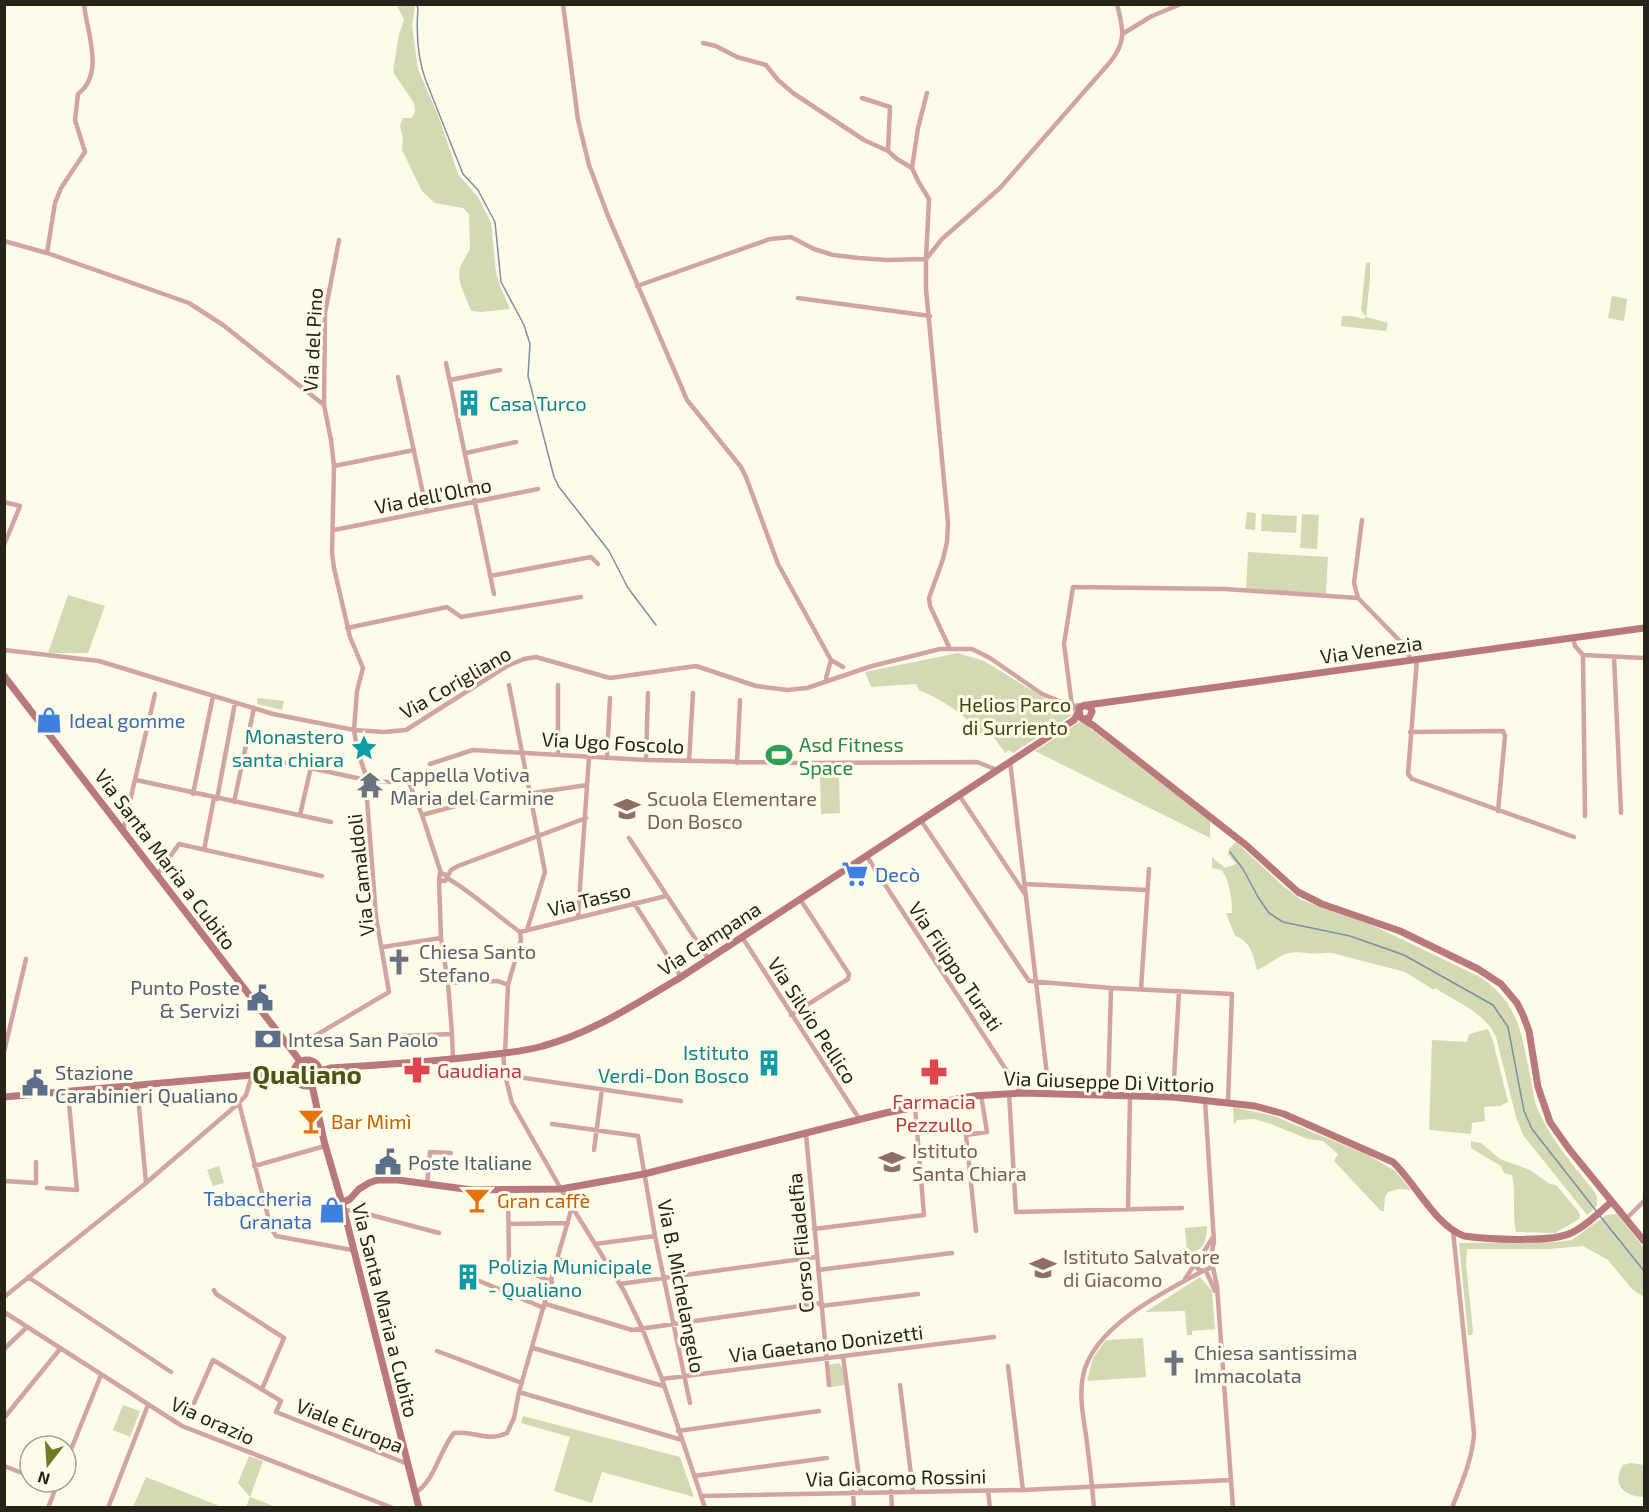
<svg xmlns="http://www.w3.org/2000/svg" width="1649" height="1512" font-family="'Exo 2',sans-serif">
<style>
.green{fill:#d3d9b3}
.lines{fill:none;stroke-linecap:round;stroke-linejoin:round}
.stream{stroke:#7b8fa6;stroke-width:1.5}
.street{stroke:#d1a3a3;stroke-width:4.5}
.secondary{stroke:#b97879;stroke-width:7}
.labels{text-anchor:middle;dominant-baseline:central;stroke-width:6;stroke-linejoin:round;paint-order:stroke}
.street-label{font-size:20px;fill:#26241b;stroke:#fffbe9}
.culture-label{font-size:20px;fill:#0d838f;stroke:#fffbe9;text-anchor:start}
.park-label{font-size:20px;fill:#404510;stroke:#fffbe9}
.shop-label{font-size:20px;fill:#366cbe;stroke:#fffbe9;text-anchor:start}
.leisure-label{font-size:20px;fill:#27864d;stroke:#fffbe9;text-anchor:start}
.worship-label{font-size:20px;fill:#5b616d;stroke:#fffbe9;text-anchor:start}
.education-label{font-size:20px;fill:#785e54;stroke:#fffbe9;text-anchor:start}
.service-label{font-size:20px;fill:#4e5e75;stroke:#fffbe9;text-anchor:start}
.health-label{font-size:20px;fill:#be3a42;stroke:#fffbe9;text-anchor:start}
.food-label{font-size:20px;fill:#c56008;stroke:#fffbe9;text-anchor:start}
.district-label{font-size:26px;font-weight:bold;fill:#4d5217;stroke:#fffbe9}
</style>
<rect width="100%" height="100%" fill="#fffbe9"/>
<path class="green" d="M 397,5 L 414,5 L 415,8 L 412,25 L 418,69 L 439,118 L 458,174 L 478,197 L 491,222 L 496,272 L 500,286 L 510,309 L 481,312 L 471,311 L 461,286 L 459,277 L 460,267 L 470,249 L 469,214 L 463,208 L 435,203 L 422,191 L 402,150 L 403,138 L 400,126 L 403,118 L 412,118 L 415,112 L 414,103 L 393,72 L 399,34 L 404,20 Z
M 1370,262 L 1370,280 L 1366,317 L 1388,323 L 1386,331 L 1341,326 L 1342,316 L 1352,316 L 1364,319 L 1366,317 L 1361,310 L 1366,263 Z
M 1612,296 L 1627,299 L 1624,321 L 1608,318 Z
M 1247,512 L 1256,513 L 1255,530 L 1245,529 Z
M 1262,514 L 1297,516 L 1296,533 L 1261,531 Z
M 1302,514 L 1319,515 L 1317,549 L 1300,548 Z
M 1248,552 L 1328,557 L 1326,594 L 1246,589 Z
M 68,595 L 105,606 L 88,653 L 48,653 Z
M 958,653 L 984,661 L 1072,715 L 1013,753 L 1009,750 L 1005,753 L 989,731 L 981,734 C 964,714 943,700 919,690 L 916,684 L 871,687 L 865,672 Z
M 258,698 L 284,701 L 282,710 L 257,704 Z
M 1081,721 L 1210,821 L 1210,838 L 1035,751 Z
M 839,776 L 840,813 L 821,814 L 820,777 Z
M 1236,842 L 1281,884 L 1301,900 L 1372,925 L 1480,977 C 1521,1005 1521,1035 1531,1080 C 1533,1091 1534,1102 1539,1112 C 1552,1141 1574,1166 1594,1191 L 1597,1197 L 1597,1206 L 1587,1215 L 1523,1135 L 1516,1117 L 1496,1037 C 1486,1013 1456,1002 1435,988 L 1434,990 L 1405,972 L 1332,953 C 1324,952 1315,955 1307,953 C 1282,949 1278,960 1257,970 C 1253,955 1251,941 1235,936 L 1226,913 L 1232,913 C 1232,900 1230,879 1221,870 L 1212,868 L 1212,857 L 1225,868 L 1236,864 L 1228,854 L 1229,849 Z
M 1488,1029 L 1493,1041 L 1508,1102 L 1500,1106 L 1484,1107 L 1485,1121 L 1472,1123 L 1471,1134 L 1429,1130 L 1432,1040 L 1467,1042 L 1469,1034 Z
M 1233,1107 L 1274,1116 L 1370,1156 L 1395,1171 L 1411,1190 L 1398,1189 L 1388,1192 L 1385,1197 L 1384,1211 L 1381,1211 L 1334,1161 L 1338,1154 L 1323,1141 L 1308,1139 L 1268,1123 L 1254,1119 L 1237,1120 L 1234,1125 Z
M 1471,1141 L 1481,1143 L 1500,1159 L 1530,1170 L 1550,1184 L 1556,1185 L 1578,1211 L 1580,1215 L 1579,1219 L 1555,1233 L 1516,1232 C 1512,1213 1516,1193 1512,1175 L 1504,1173 L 1501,1166 L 1471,1148 Z
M 219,1166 L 224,1183 L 213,1186 L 207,1170 Z
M 1617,1214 L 1644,1248 L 1644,1297 L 1632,1289 L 1608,1260 L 1583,1246 L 1549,1249 L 1467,1249 L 1466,1264 L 1473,1331 L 1472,1335 L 1468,1335 L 1459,1243 L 1558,1242 L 1572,1240 L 1606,1215 Z
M 1207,1226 C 1207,1242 1203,1251 1187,1254 L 1185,1228 Z
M 1200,1277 L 1212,1291 L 1215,1329 L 1192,1331 L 1192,1335 L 1187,1335 L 1185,1311 L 1145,1312 Z
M 1143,1338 L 1146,1377 L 1087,1381 L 1093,1358 L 1106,1340 Z
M 839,1363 L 842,1367 L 845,1385 L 831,1387 L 828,1365 Z
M 123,1405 L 140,1411 L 130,1437 L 113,1430 Z
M 523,1416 L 680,1457 L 694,1497 L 602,1472 L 592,1503 L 554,1491 L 570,1437 L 521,1423 Z
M 249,1456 L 263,1461 L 250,1497 L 276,1507 L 246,1507 L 250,1497 L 238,1483 Z
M 1631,1463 L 1644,1465 L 1644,1497 C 1624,1496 1611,1485 1623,1465 Z
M 146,1477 L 222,1507 L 133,1507 Z"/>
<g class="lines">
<path class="stream" d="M 416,4 L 418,8 C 416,33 417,57 426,81 L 463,174 L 478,190 L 495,222 L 501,282 L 524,325 L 530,344 L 528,376 L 554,477 L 559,487 L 609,551 L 628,588 L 656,625
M 1230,852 L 1243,869 L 1258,897 L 1269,913 L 1283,922 L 1350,936 L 1404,955 L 1493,1005 L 1508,1027 L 1524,1111 L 1532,1129 L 1597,1212
M 1600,1216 L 1644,1271"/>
<path class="street" d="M 563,4 L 578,120 L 589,165 L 608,216 L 687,400 L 741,467 L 746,477 L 778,564 L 831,660 L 843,667
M 1124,33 L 1152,16 L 1181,4
M 703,43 L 716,46 L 737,57 L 766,65 L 778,80 L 793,93 L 864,140 L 888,151
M 862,98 L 890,107 L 888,151 L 897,159 L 912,168
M 4,241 L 47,253 L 189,303 L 223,325 L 324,405 L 331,440 L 334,466 L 332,553 L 334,568 L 350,637 L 363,668 L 357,691 L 354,730 L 357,749 L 365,773 L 376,917 L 389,992 L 291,1050
M 47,253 L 55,203 L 61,188 L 85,152 L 75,120 L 78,94 C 105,73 87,34 84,4
M 637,286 L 770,239 L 791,237 L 814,249 L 833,255 L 859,258 L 887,260 L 926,259 L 929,199 L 918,181 L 912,168 L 918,128 L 927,93
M 798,298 L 930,316
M 446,363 L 494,594
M 398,377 L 427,512
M 450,380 L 500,370
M 324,405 L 325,313 L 339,240
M 466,453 L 516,442
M 334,466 L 414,450
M 4,502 L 20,506 L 4,545
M 1362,520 L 1354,583 L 1358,598 L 1400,641 L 1408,651 L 1410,660
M 334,530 L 538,489
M 490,576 L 591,557 L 598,564
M 347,628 L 447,607 L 461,617 L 581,597
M 1573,638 L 1575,646 L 1583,655 L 1644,658
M 949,647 L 930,606 L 929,598 L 943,559 L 947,542 L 948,523 L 926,289 L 926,259 L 942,239 L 1000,188 L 1111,61 C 1127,40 1123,29 1117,4
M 4,650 L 99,661 L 273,714 L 354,730 L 384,732 L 406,730 L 507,666 L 524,659 L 536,657 L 610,678 L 696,666 L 756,686 L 787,690 L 807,688 L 872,666 L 940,649 L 972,649 L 990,658 L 1042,694 L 1072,706 L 1082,705
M 1583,655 L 1585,816
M 1614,657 L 1621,813
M 1417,659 L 1408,774 L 1412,779 L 1574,837
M 826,678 L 831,660
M 509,685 L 545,872 L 527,930
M 558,685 L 558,754
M 1078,712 L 1072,706 L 1064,644 L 1073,587 L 1225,589 L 1358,598
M 1410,732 L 1503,731 L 1505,736 L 1498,811
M 607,757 L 610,698
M 646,760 L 648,693
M 689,761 L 693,693
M 1010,761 L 1049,1092
M 737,763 L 740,700
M 803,763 L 977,762 L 997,770
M 430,764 L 473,750 L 646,760 L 798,763
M 242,766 L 278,761 L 366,780 L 387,782 L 407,781
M 406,775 L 422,815 L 441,873
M 136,780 L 331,822
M 193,794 L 213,696
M 959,795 L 1025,894
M 217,799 L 235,703
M 234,802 L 254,708
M 300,815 L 311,767
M 422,815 L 466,803 L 587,785
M 920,819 L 1029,981 L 1111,988 L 1232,994 L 1228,1102
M 123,831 L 155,694
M 629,838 L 708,958
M 204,850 L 214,798
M 866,855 C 917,935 970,1013 1021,1093
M 157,875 L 179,844 L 322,876
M 446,875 L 440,873 L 439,880 L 445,881 L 451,870 L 458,866 L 586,818
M 447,878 C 472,892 496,915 520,932
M 1025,884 L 1147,890
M 634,903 L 681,977
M 578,916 L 589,757
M 520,932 L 666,896
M 742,937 L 860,1120
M 383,947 L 441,938
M 448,983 L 498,981 L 508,985 L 505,1053
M 508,985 L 521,940 L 520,932
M 1141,989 L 1149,869
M 791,1015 L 848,979 L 849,974 L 800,899
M 452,1034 L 453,1060
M 402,1036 L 452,1034 L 448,983 L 441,938 L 439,880
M 4,1052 L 26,959
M 503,1053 L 505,1075 L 512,1103 L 561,1189 L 624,1291 L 642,1328 L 662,1379 L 705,1508
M 505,1075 L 681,1101
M 137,1085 L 146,1183
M 1009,1093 L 1016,1212 L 1182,1208
M 1108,1095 L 1111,988
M 1173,1097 L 1179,991
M 1205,1100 L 1214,1242 L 1210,1259
M 239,1103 L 271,1228 L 276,1236 L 352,1250
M 552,1124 L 638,1136 L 655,1236 L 690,1403
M 806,1134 L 829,1385
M 594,1150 L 602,1089
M 254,1166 L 325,1146
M 4,1181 L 36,1183 L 36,1162
M 427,1185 L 430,1152 L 451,1153
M 47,1188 L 77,1190 L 68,1092
M 508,1190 L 509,1263 L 552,1282
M 1128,1208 L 1130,1095
M 344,1210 L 356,1211 L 439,1233
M 1628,1217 L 1644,1201
M 509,1224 L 568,1223
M 814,1229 L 924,1215 L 915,1107
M 976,1231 L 966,1135 L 987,1132 L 981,1095
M 595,1244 L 655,1236
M 1202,1255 L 1213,1237
M 558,1259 L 603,1272 L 611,1270
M 1212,1263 L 1217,1286 L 1233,1508
M 818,1270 L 952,1253
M 1206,1271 L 1215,1291
M 28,1277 L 171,1372
M 1185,1279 L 1200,1256 L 1209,1257 L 1212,1263 L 1210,1268 L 1203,1271 L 1198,1269 L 1196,1265
M 477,1280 L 544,1308
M 620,1284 L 816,1257
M 214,1290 L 216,1294 L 284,1338 L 262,1389
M 4,1297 L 146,1183 L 239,1103 L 246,1095 L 252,1075
M 546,1304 L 632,1330 L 821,1303
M 821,1306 L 918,1294
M 4,1312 L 182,1426 L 393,1508
M 533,1348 L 663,1386
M 4,1349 L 27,1327
M 437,1351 L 522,1383
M 843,1356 L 861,1492
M 1008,1366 L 1023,1490
M 662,1379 L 994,1337
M 900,1385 L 913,1491
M 519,1392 L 682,1440
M 194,1403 L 213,1360 L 281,1401 L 276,1412 L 408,1464
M 4,1418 L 60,1349
M 678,1431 L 819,1411
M 66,1462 L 101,1375
M 4,1466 L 30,1476
M 694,1476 L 827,1458
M 46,1482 L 56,1486
M 891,1491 L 892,1508
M 988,1491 L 990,1508
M 853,1492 L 854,1508
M 415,1493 C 435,1481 439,1451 454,1433 C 475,1430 486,1443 507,1433 L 514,1418 L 519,1392 L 572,1207
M 701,1496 L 1023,1490 L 1231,1480
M 48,1508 L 58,1482
M 108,1508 L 148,1405
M 1094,1508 C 1092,1483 1089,1459 1086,1435 C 1083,1416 1079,1395 1083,1376 C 1092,1328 1163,1292 1203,1271
M 1452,1508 C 1461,1484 1473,1458 1474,1433 L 1453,1231"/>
<path class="secondary" d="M 4,676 L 300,1061
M 1087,705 L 1644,628
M 1084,719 L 1089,718 L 1092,712 L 1091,708 L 1085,705 L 1079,708 L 1080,717 L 1094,726 L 1246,845 L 1298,892 L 1322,904 L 1400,931 L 1478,969 L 1501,984 L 1517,1003 L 1523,1015 L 1529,1031 L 1538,1087 L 1550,1122 L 1569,1149 L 1644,1241
M294 1073a13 13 0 1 1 26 0a13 13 0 1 1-26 0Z
M 320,1071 L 330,1068 C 380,1065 430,1062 480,1056 C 501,1053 523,1052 543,1046 C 592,1033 635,1004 678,979 L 1074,720 L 1078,713
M 312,1085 L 324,1141 L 342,1203 L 419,1508
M 4,1097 L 252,1075 L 293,1075
M 342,1203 L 350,1199 L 359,1189 L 369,1183 L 377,1180 L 398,1180 L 472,1190 L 561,1189 L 644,1174 L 885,1113 L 973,1096 L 1021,1093 L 1173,1097 L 1255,1106 L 1284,1114 L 1393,1162 C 1416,1184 1435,1225 1464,1236 C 1486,1239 1551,1243 1571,1233 C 1586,1226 1599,1213 1611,1202"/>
</g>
<defs>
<g id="building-bare" transform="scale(2.07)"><path d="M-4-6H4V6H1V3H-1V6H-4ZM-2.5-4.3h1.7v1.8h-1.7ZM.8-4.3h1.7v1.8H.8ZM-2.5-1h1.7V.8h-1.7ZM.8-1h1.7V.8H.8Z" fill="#0f9aa8" stroke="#fffbe9" stroke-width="2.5" paint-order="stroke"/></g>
<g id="shop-bare" transform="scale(2.07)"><path d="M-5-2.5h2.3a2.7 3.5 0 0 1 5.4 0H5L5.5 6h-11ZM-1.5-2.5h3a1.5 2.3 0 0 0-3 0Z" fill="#3f7fe0" stroke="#fffbe9" stroke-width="2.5" paint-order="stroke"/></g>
<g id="sight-bare" transform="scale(2.07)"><path d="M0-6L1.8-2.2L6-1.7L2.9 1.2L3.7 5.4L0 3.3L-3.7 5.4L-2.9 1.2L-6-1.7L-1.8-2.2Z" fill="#0f9aa8" stroke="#fffbe9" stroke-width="2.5" paint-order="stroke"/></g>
<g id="stadium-bare" transform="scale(2.07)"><path d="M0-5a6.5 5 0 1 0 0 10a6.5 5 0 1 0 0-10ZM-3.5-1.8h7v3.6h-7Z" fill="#2e9e5b" stroke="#fffbe9" stroke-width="2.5" paint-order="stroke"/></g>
<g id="temple-bare" transform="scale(2.07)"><path d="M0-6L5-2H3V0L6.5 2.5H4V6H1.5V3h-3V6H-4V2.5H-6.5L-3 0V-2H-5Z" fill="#6b7280" stroke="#fffbe9" stroke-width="2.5" paint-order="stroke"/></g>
<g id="school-bare" transform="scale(2.07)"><path d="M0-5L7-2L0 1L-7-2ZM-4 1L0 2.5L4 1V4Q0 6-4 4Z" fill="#8d6e63" stroke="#fffbe9" stroke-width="2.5" paint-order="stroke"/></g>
<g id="supermarket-bare" transform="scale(2.07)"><path d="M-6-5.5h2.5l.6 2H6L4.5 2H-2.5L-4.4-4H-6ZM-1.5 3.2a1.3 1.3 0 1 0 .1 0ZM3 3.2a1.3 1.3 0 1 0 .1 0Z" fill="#3f7fe0" stroke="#fffbe9" stroke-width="2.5" paint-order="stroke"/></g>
<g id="church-bare" transform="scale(2.07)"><path d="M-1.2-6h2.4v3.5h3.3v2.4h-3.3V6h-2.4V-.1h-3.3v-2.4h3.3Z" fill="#6b7280" stroke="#fffbe9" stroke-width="2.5" paint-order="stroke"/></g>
<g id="civic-bare" transform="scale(2.07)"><path d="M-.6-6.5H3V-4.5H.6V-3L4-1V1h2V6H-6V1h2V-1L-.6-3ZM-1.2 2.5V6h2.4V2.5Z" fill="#5c6f8a" stroke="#fffbe9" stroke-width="2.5" paint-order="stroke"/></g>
<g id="bank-bare" transform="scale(2.07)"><path d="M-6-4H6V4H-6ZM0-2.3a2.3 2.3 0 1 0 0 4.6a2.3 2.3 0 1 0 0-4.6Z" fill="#5c6f8a" stroke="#fffbe9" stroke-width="2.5" paint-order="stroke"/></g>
<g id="pharmacy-bare" transform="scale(2.07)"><path d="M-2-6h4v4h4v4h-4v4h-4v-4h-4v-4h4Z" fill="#e0444e" stroke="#fffbe9" stroke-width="2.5" paint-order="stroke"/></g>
<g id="bar-bare" transform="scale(2.07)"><path d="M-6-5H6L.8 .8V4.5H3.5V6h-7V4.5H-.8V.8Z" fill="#e8710a" stroke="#fffbe9" stroke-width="2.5" paint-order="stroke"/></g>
</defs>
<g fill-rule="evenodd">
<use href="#building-bare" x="469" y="403"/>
<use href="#shop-bare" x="49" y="720"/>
<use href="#sight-bare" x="364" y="748"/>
<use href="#stadium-bare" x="779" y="755"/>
<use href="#temple-bare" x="370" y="785"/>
<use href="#school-bare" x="627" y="809"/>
<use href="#supermarket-bare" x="855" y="874"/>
<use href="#church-bare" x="399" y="962"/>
<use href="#civic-bare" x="260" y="998"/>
<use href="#bank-bare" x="268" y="1039"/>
<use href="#building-bare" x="769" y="1063"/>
<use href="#pharmacy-bare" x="417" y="1070"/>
<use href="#pharmacy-bare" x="934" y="1072"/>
<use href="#civic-bare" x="35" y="1083"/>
<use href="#bar-bare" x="311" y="1121"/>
<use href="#civic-bare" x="388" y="1162"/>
<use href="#school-bare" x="892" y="1162"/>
<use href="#bar-bare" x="477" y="1200"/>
<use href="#shop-bare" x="332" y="1210"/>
<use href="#school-bare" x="1043" y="1268"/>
<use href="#building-bare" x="468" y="1277"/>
<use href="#church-bare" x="1174" y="1363"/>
</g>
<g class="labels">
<g class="street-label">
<text transform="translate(312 340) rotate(-87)">Via del Pino</text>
<text transform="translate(433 495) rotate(-11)">Via dell'Olmo</text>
<text transform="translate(1371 649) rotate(-8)">Via Venezia</text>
<text transform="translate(455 682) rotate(-30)">Via Corigliano</text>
<text transform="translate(613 742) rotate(3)">Via Ugo Foscolo</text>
<text transform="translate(166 859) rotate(53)">Via Santa Maria a Cubito</text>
<text transform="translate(360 875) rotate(-96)">Via Camaldoli</text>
<text transform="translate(589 899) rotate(-14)">Via Tasso</text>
<text transform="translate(709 938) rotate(-33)">Via Campana</text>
<text transform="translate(956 966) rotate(56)">Via Filippo Turati</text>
<text transform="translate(813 1020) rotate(57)">Via Silvio Pellico</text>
<text transform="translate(1109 1081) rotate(2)">Via Giuseppe Di Vittorio</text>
<text transform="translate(800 1243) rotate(-95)">Corso Filadelfia</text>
<text transform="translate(682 1286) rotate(79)">Via B. Michelangelo</text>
<text transform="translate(386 1310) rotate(76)">Via Santa Maria a Cubito</text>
<text transform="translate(826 1343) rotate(-7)">Via Gaetano Donizetti</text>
<text transform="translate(213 1420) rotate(24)">Via orazio</text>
<text transform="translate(350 1425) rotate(22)">Viale Europa</text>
<text transform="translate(896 1477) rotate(-1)">Via Giacomo Rossini</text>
</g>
<g class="culture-label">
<text x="489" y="403">Casa Turco</text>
<text x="344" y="736" text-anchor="end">Monastero<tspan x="344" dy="23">santa chiara</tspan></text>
<text x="749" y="1052" text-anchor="end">Istituto<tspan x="749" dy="23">Verdi-Don Bosco</tspan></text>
<text x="488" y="1266">Polizia Municipale<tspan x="488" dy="23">- Qualiano</tspan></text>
</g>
<g class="park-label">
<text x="1015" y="704">Helios Parco<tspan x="1015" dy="23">di Surriento</tspan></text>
</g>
<g class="shop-label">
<text x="69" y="720">Ideal gomme</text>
<text x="875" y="874">Decò</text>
<text x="312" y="1198" text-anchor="end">Tabaccheria<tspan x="312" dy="23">Granata</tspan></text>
</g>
<g class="leisure-label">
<text x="799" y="744">Asd Fitness<tspan x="799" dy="23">Space</tspan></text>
</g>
<g class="worship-label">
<text x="390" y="774">Cappella Votiva<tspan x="390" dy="23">Maria del Carmine</tspan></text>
<text x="419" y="951">Chiesa Santo<tspan x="419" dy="23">Stefano</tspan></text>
<text x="1194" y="1352">Chiesa santissima<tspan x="1194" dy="23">Immacolata</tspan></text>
</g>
<g class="education-label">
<text x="647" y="798">Scuola Elementare<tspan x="647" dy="23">Don Bosco</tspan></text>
<text x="912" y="1150">Istituto<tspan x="912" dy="23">Santa Chiara</tspan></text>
<text x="1063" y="1256">Istituto Salvatore<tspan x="1063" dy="23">di Giacomo</tspan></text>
</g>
<g class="service-label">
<text x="240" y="987" text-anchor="end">Punto Poste<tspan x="240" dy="23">&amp; Servizi</tspan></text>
<text x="288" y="1039">Intesa San Paolo</text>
<text x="55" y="1072">Stazione<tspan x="55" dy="23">Carabinieri Qualiano</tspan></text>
<text x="408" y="1162">Poste Italiane</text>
</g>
<g class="health-label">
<text x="437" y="1070">Gaudiana</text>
<text x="934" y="1101" text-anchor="middle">Farmacia<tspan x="934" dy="23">Pezzullo</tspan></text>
</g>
<g class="food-label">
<text x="331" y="1121">Bar Mimì</text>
<text x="497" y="1200">Gran caffè</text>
</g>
<g class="district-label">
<text x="307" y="1073">Qualiano</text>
</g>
</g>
<rect width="1649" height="1512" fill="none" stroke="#26241b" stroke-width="12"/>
<g transform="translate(48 1464) rotate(197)"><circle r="28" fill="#fffbe9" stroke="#a8a597" stroke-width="1.5"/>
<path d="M0-4.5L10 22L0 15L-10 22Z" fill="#747a24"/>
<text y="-9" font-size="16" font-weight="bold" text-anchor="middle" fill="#26241b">N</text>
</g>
</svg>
